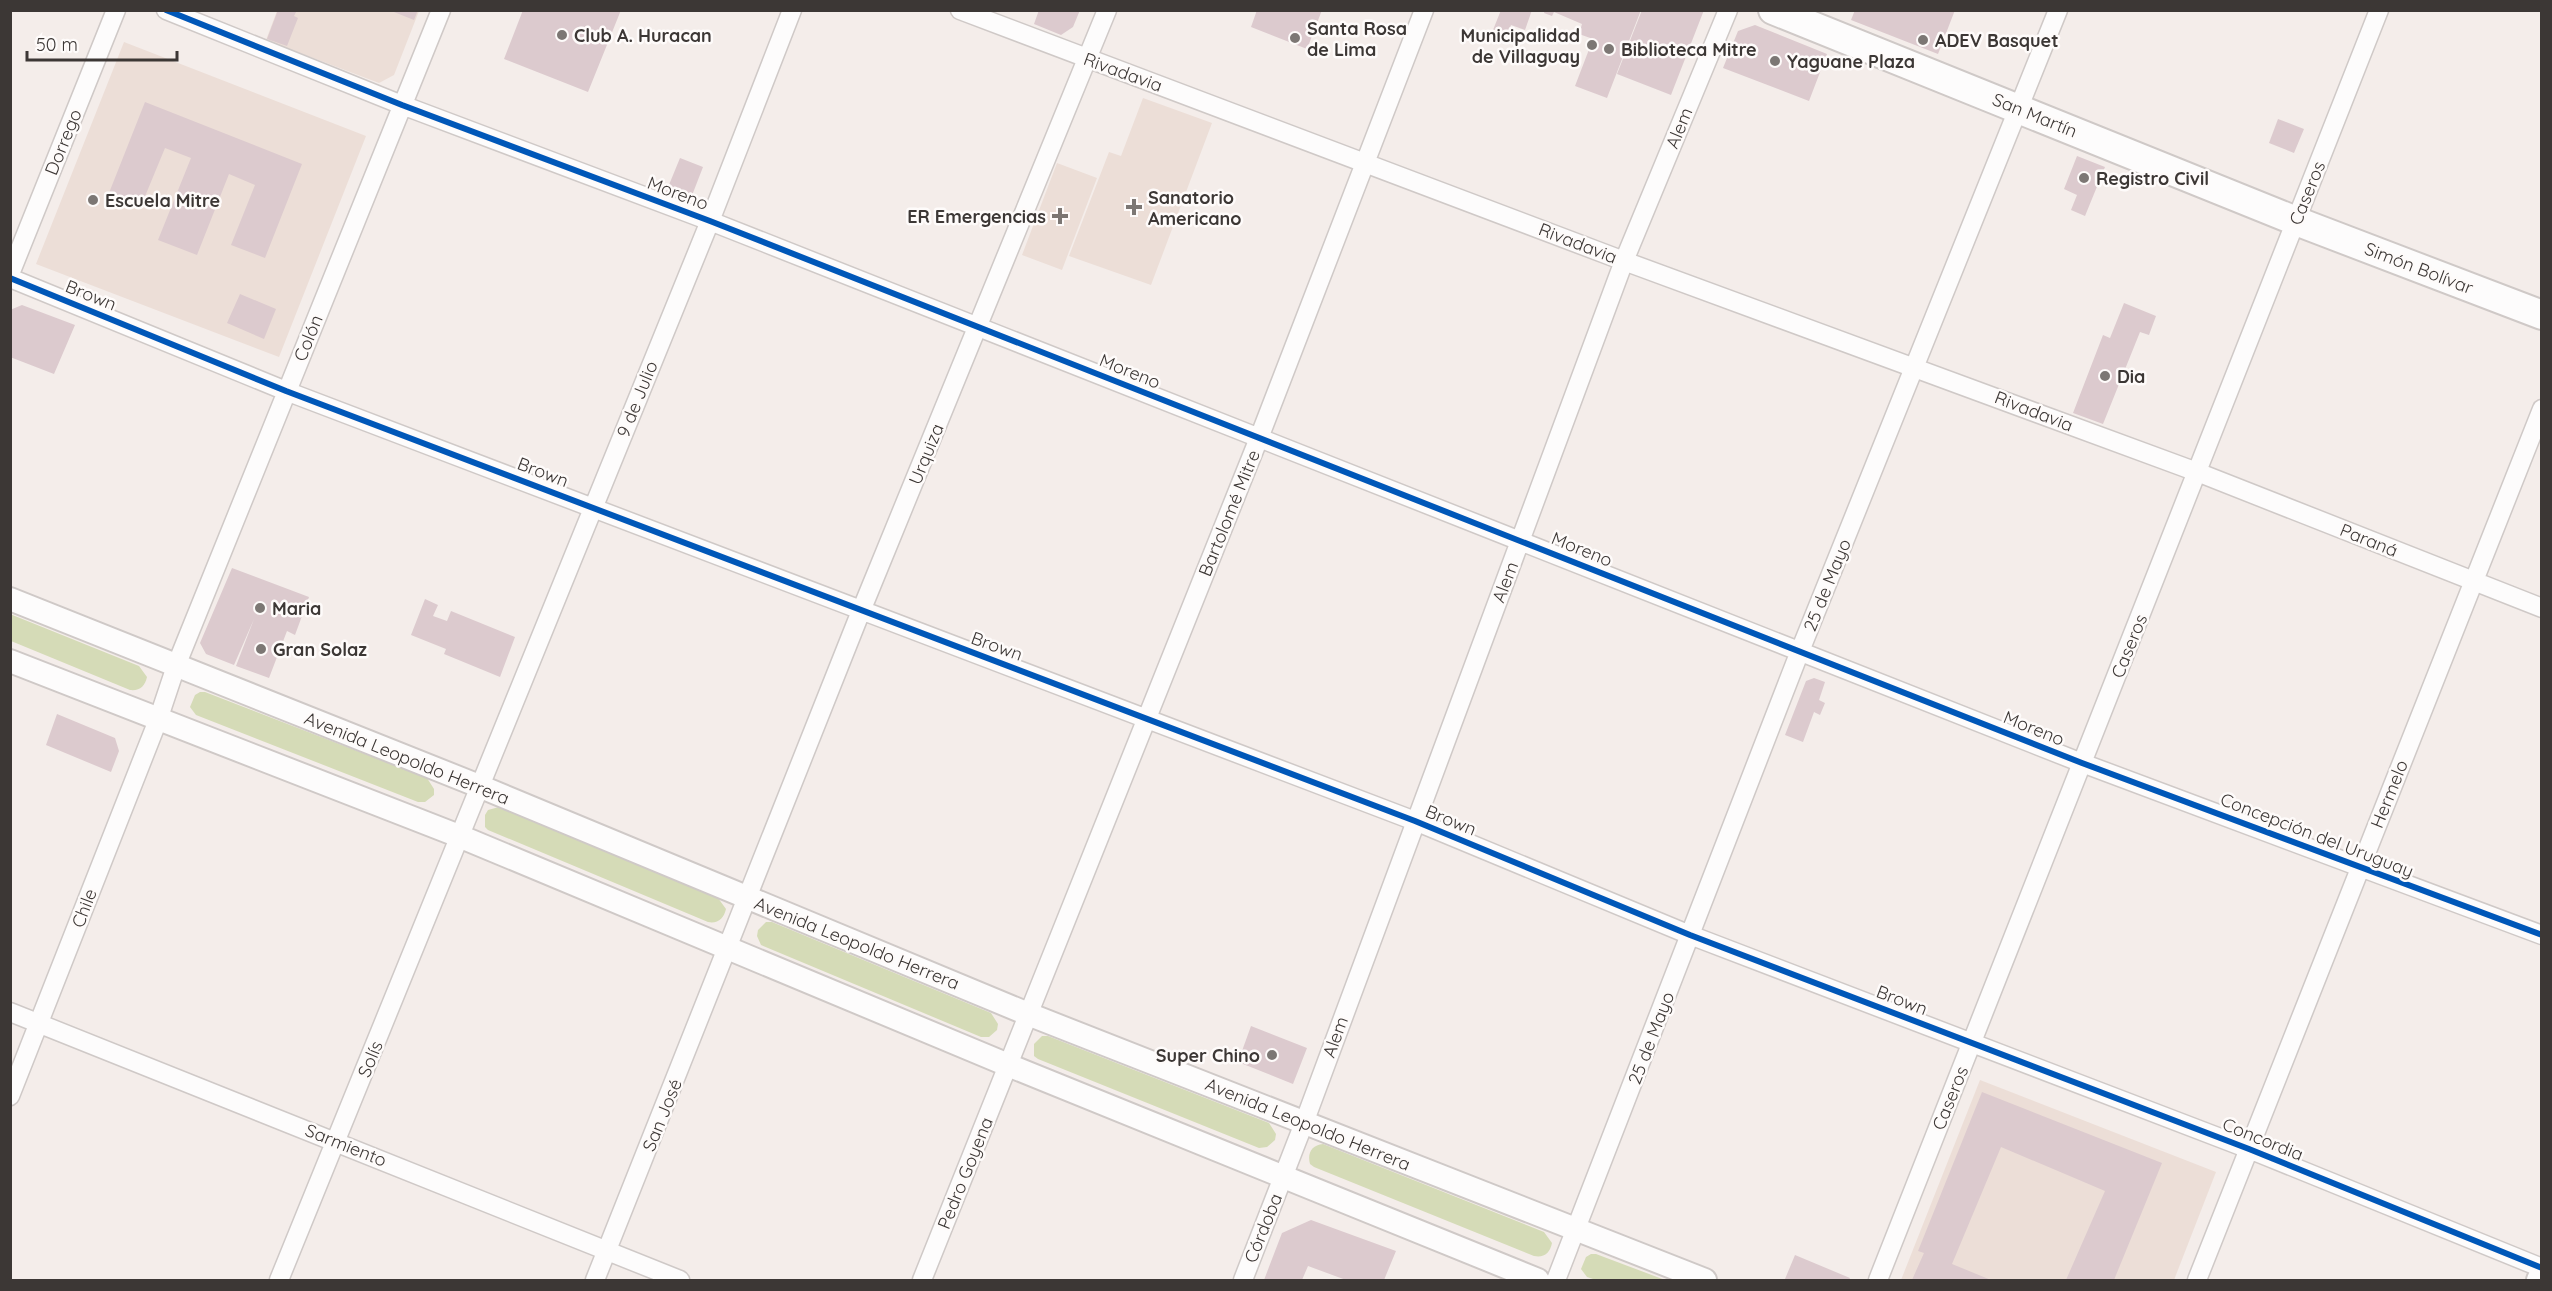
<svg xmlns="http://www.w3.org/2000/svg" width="2552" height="1291" font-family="Quicksand,sans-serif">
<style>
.built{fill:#ecded7}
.green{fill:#d5dbb7}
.building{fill:#dccace}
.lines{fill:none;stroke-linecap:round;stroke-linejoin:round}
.minor-casing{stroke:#cfc9c7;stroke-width:21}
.tertiary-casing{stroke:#cfc9c7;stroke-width:26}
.primary-casing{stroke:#cfc9c7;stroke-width:32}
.minor{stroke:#fdfcfc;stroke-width:18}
.tertiary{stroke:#fdfcfc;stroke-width:22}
.primary{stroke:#fdfcfc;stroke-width:28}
.cycleway-casing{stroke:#fefbfa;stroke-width:10}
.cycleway{stroke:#0057b8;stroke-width:6}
.poi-dot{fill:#7c7774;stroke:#fefbfa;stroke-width:2}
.labels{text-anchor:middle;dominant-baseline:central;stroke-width:5;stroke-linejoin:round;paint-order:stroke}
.poi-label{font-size:18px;font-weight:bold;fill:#3c3735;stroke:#fefbfa;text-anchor:start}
.street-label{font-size:18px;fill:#3c3735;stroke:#fefbfa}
</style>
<rect width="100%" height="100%" fill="#f4edea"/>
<path class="built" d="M 277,11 L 419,11 L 394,75 L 379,83 L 266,40 Z
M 124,42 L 366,136 L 279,357 L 36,264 Z
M 1143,98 L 1212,123 L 1151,285 L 1069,256 L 1109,152 L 1121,156 Z
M 1057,163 L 1097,178 L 1062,270 L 1022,255 Z
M 1980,1080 L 2216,1172 L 2174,1280 L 1901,1280 Z"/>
<path class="green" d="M 10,614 L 139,666 L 147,677 C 145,686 140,691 130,690 L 11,641 Z
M 200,692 L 205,692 L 427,778 L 434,789 L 434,795 L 425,802 L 418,802 L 196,715 L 190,707 L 195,695 Z
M 499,807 L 718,898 L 726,909 C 724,918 718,924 708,922 L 488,830 L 485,827 L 485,815 L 488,810 Z
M 766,922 L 772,922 L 991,1013 L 998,1024 L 997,1030 L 989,1037 L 981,1037 L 761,945 L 757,936 L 758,930 Z
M 1042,1036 L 1048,1036 L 1269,1123 L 1276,1134 L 1275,1140 L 1267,1147 L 1259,1148 L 1038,1059 L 1034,1056 L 1034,1044 Z
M 1323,1144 L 1544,1232 L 1552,1243 C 1550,1253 1544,1258 1534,1256 L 1314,1167 L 1310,1164 C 1307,1153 1312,1145 1323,1144 Z
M 1591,1254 L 1596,1254 L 1665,1280 L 1596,1280 L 1587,1277 L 1581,1269 L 1586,1257 Z"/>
<path class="building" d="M 278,10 L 297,10 L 294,16 L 298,18 L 287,46 L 267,39 Z
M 389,10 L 418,10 L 414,20 Z
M 523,10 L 621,10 L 588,92 L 504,59 Z
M 1039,10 L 1080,10 L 1073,27 L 1061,35 L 1034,24 Z
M 1257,10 L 1322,10 L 1307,49 L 1251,27 Z
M 1501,10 L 1532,10 L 1525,30 L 1511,25 L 1507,36 L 1493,30 Z
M 1545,10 L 1641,10 L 1607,98 L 1575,86 L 1593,39 L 1579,34 L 1582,24 L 1554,12 L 1552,16 L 1544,13 Z
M 1642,10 L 1704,10 L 1671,95 L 1617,74 Z
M 1855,10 L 1955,10 L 1938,54 L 1851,20 Z
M 1755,25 L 1827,54 L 1809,101 L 1723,68 L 1738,31 Z
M 145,102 L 302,164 L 265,258 L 231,245 L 255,185 L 229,174 L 197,255 L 158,240 L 191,158 L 165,148 L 141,206 L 109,193 Z
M 2278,119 L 2304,129 L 2294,153 L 2269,143 Z
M 2077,156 L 2105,167 L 2085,216 L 2071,210 L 2077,195 L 2064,189 Z
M 680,158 L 703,167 L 691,198 L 680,204 L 664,197 Z
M 240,294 L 276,309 L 264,339 L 227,323 Z
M 2124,303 L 2156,316 L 2149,335 L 2140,332 L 2103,424 L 2073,413 L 2103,335 L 2110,338 Z
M 22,305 L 75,325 L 54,374 L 10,357 L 10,310 Z
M 232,568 L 309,597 L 295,635 L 287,631 L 269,678 L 236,666 L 254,619 L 234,665 L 206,654 L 200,643 Z
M 425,599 L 438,605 L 433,616 L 447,621 L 451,611 L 515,637 L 500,677 L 444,654 L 446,649 L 411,635 Z
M 1814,678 L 1825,682 L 1819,700 L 1825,703 L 1820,715 L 1814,712 L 1803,742 L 1785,735 L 1806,681 Z
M 57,714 L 115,738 L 119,751 L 111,772 L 46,745 Z
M 1251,1026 L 1307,1048 L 1293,1084 L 1238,1062 Z
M 1982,1092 L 2162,1163 L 2114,1280 L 2066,1280 L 2105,1191 L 2001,1147 L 1952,1264 L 1991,1280 L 1912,1280 L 1924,1253 L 1918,1251 Z
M 1311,1220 L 1396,1251 L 1384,1280 L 1346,1280 L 1308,1266 L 1302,1280 L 1264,1280 L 1282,1233 Z
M 1795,1255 L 1850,1278 L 1849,1280 L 1785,1279 Z"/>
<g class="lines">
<g class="minor-casing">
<path id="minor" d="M 166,10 L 402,105 L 710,221 L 2082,763 L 2542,935
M 960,10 L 1624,261 L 2197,472 L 2542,608
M 10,274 L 116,10
M 10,278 L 286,391 L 1415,821 L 1690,935 L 2249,1149 L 2542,1268
M 10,1012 L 680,1280
M 10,1096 L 158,720 L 176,666 L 441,10
M 279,1280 L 710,221 L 792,10
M 595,1280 L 861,611 L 1107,10
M 922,1280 L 1259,438 L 1424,10
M 1243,1280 L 1304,1123 L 1624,261 L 1728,10
M 1556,1280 L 1800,651 L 2058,10
M 1878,1280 L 2379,10
M 2197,1280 L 2542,409"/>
</g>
<g class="tertiary-casing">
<path id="tertiary" d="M 10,599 L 479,786 L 1028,1014 L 1705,1280
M 10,661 L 459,836 L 1008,1065 L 1538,1280
M 2538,1280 L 2542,1271"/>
</g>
<g class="primary-casing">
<path id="primary" d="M 1773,10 L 2296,221 L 2542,315"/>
</g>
<use href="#minor" class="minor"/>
<use href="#tertiary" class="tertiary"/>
<use href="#primary" class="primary"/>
<g class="cycleway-casing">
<path id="cycleway" d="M 166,10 L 402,105 L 710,221 L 2082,763 L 2542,935
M 10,278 L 286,391 L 1415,821 L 1690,935 L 2249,1149 L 2542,1268"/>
</g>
<use href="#cycleway" class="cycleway"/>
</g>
<g class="poi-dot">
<circle cx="562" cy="35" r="6"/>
<circle cx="1295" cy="38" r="6"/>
<circle cx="1923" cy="40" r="6"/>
<circle cx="1592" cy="45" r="6"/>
<circle cx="1609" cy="49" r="6"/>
<circle cx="1775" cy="61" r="6"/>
<circle cx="2084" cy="178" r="6"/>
<circle cx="93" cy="200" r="6"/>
<path d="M1131 198h6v6h6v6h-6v6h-6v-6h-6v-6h6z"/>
<path d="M1057 207h6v6h6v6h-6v6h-6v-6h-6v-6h6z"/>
<circle cx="2105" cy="376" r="6"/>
<circle cx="260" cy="608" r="6"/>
<circle cx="261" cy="649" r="6"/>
<circle cx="1272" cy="1055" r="6"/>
</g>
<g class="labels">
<g class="poi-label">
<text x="1307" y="28">Santa Rosa<tspan x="1307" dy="21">de Lima</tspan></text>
<text x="574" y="35">Club A. Huracan</text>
<text x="1580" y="35" text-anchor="end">Municipalidad<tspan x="1580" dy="21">de Villaguay</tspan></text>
<text x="1935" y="40">ADEV Basquet</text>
<text x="1621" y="49">Biblioteca Mitre</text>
<text x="1787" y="61">Yaguane Plaza</text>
<text x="2096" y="178">Registro Civil</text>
<text x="1148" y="197">Sanatorio<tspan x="1148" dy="21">Americano</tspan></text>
<text x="105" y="200">Escuela Mitre</text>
<text x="1046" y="216" text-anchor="end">ER Emergencias</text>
<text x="2117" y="376">Dia</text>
<text x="272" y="608">Maria</text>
<text x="273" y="649">Gran Solaz</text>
<text x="1260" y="1055" text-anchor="end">Super Chino</text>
</g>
<g class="street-label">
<text transform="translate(1123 72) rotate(20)">Rivadavia</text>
<text transform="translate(2035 115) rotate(22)">San Martín</text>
<text transform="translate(1679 128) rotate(-68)">Alem</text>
<text transform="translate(63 142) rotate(-68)">Dorrego</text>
<text transform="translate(678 193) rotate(21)">Moreno</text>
<text transform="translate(2307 193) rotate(-68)">Caseros</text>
<text transform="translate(1578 243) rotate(21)">Rivadavia</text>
<text transform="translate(2419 268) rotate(21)">Simón Bolívar</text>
<text transform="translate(91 295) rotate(22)">Brown</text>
<text transform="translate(308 338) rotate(-68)">Colón</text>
<text transform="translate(1130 371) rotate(22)">Moreno</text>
<text transform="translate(637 399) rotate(-68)">9 de Julio</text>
<text transform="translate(2034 411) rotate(21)">Rivadavia</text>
<text transform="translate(926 454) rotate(-68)">Urquiza</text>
<text transform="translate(543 472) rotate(21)">Brown</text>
<text transform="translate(1229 513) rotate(-68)">Bartolomé Mitre</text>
<text transform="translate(2369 540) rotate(22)">Paraná</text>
<text transform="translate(1582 549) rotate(22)">Moreno</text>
<text transform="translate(1505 582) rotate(-69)">Alem</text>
<text transform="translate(1827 585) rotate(-68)">25 de Mayo</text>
<text transform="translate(997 646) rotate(20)">Brown</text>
<text transform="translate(2129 646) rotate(-68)">Caseros</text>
<text transform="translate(2034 728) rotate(22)">Moreno</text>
<text transform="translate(407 758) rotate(22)">Avenida Leopoldo Herrera</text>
<text transform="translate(2389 794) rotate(-68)">Hermelo</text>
<text transform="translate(1451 820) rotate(22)">Brown</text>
<text transform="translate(2317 835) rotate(21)">Concepción del Uruguay</text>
<text transform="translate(84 908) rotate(-69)">Chile</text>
<text transform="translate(857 943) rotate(22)">Avenida Leopoldo Herrera</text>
<text transform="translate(1902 1000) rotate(21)">Brown</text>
<text transform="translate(1335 1037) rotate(-70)">Alem</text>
<text transform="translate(1651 1038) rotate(-69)">25 de Mayo</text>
<text transform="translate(370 1059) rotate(-68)">Solís</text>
<text transform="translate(1950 1098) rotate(-68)">Caseros</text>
<text transform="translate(662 1115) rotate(-68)">San José</text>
<text transform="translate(1308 1124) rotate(22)">Avenida Leopoldo Herrera</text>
<text transform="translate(2263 1139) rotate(22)">Concordia</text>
<text transform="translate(346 1145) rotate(22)">Sarmiento</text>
<text transform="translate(965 1173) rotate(-68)">Pedro Goyena</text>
<text transform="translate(1263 1228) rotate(-68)">Córdoba</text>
</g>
</g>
<rect width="2552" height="1291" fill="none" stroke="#3c3735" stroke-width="24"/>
<path d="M27 51v9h150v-9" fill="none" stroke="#3c3735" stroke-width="3"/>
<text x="36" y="51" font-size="18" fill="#3c3735" stroke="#fefbfa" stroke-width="4.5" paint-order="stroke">50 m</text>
</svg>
